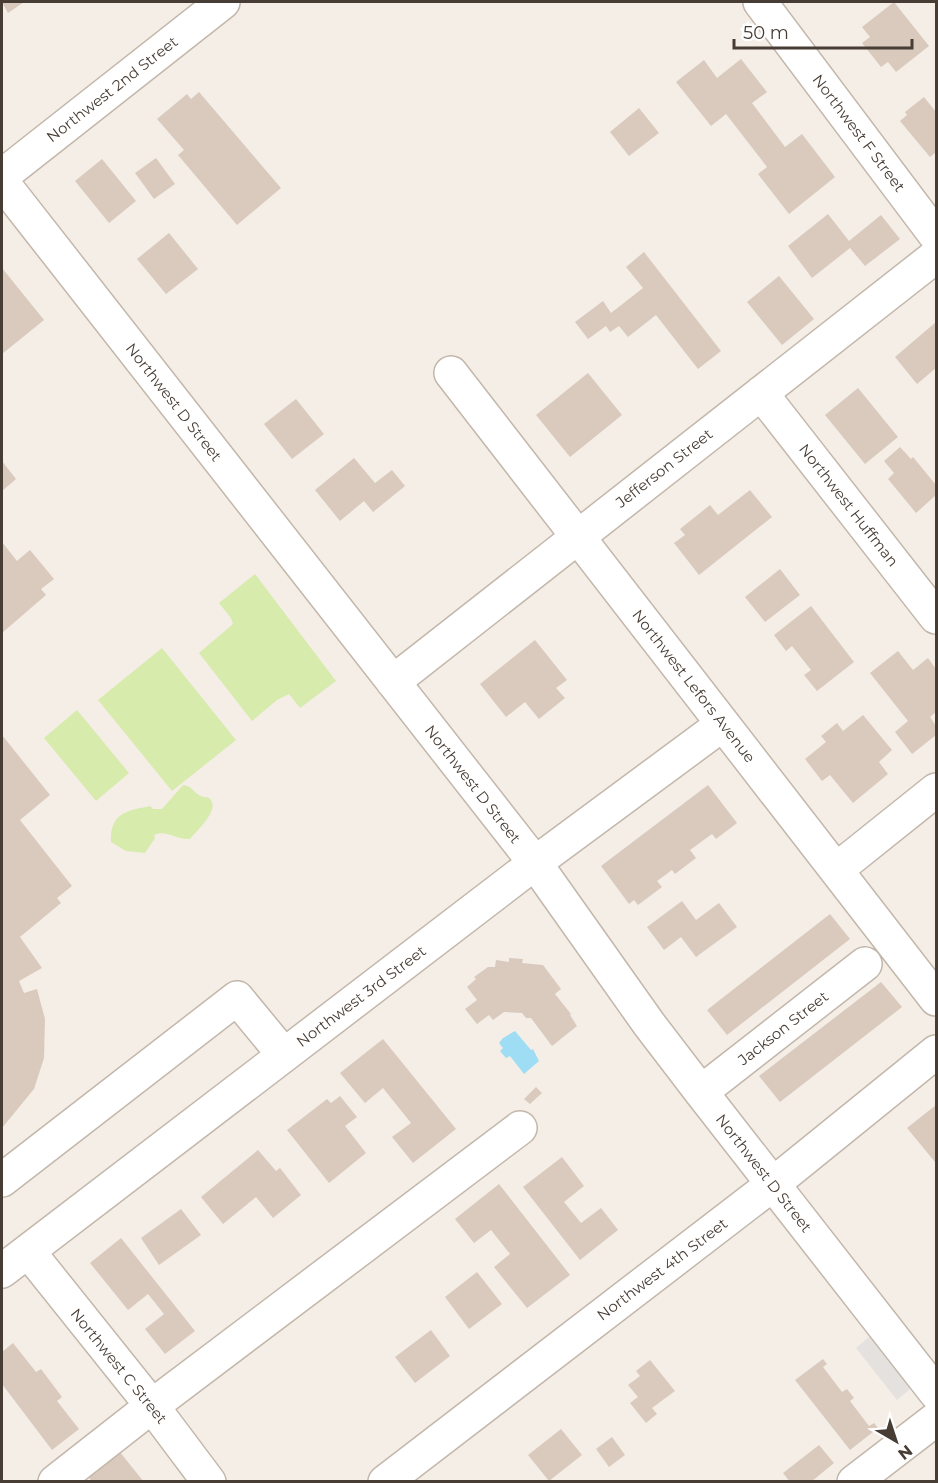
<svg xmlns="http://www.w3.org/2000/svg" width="938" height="1483" font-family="Montserrat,sans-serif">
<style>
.green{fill:#d7ebac}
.parking{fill:#e4e1de}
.water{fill:#9eddf4}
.building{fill:#d9cabd}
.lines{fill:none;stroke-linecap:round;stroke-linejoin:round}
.minor-casing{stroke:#c3b7ab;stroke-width:36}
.minor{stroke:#fff;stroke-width:33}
.labels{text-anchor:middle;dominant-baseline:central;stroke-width:4.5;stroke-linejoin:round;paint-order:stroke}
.street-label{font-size:15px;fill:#473d35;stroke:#fff}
</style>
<rect width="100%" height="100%" fill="#f4eee6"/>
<path class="green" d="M 255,574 L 336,681 L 300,708 L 289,694 L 277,700 L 252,721 L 199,653 L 233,624 L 231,618 L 219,603 Z
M 162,648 L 236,740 L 172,791 L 98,700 Z
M 77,710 L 129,773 L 96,801 L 44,738 Z
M 183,785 C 192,786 192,791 199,795 C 203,798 205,796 209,798 C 222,809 196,831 190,839 C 177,840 165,829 154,835 L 155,838 L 145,853 L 126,851 L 111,842 C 110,813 126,811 150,806 L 153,809 L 162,809 Z"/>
<path class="parking" d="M 876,1331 L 917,1383 L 897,1400 L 856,1348 Z"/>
<path class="water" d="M 515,1031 L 531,1050 L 533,1049 L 539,1061 L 524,1074 L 510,1056 L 506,1058 L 500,1051 L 503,1048 L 499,1043 L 503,1038 Z"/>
<path class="building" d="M 2,2 L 24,2 L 8,13 Z
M 894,2 L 929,46 L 896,72 L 888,62 L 881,67 L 862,43 L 870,37 L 862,27 Z
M 741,59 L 767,92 L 752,103 L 785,147 L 802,134 L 835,177 L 789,214 L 758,174 L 767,167 L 726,114 L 711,126 L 676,82 L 704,60 L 717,78 Z
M 199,92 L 281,188 L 237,225 L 178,155 L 184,150 L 157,119 L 187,94 L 191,99 Z
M 924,97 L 936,112 L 936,152 L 930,157 L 900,121 L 907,115 L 905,112 Z
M 639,108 L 659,133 L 629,156 L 610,132 Z
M 156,158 L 175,184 L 154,199 L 135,173 Z
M 102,159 L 136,201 L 109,223 L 75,181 Z
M 828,214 L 849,241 L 881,215 L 900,239 L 865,266 L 850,248 L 812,278 L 788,246 Z
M 169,233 L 198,269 L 166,294 L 137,259 Z
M 644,252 L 721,351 L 698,369 L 656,315 L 628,337 L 619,326 L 610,332 L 606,326 L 588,339 L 575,322 L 603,301 L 611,313 L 643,288 L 626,267 Z
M 2,268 L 44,320 L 2,354 Z
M 779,276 L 814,319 L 782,345 L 747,302 Z
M 936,322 L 936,368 L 917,384 L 895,357 Z
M 588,373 L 622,415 L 570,457 L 536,415 Z
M 858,388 L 898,437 L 865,464 L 825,415 Z
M 296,399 L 324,434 L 292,459 L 264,424 Z
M 900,447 L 911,459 L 913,457 L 936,485 L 936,495 L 916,513 L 888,479 L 894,473 L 884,461 Z
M 354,458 L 375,483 L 392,470 L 405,486 L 373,512 L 364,501 L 340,521 L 315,490 Z
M 2,461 L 16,479 L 2,491 Z
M 750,490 L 772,517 L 699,575 L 674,543 L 685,535 L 680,529 L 710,505 L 718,515 Z
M 2,542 L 17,561 L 30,550 L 54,579 L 41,589 L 46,595 L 2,633 Z
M 780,569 L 800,595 L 765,622 L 745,597 Z
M 811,606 L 854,662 L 817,691 L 804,675 L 811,670 L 792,646 L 786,651 L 774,635 Z
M 535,640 L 567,680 L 556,688 L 565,698 L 539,719 L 525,702 L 506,717 L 480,684 Z
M 898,651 L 913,670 L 928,658 L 936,669 L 936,712 L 930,717 L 936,726 L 936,735 L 912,754 L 895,732 L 908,721 L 870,673 Z
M 863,715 L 892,750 L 879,762 L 888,774 L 853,803 L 830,775 L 822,781 L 805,759 L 826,742 L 821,736 L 837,723 L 843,731 Z
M 2,735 L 50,795 L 20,820 L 72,886 L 57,898 L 61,903 L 20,937 L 42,968 L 19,981 L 24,993 L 37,989 L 45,1019 L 44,1058 L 34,1089 L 2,1128 Z
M 708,785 L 737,823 L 716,839 L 712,834 L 690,850 L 696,858 L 675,874 L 672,870 L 657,881 L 662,887 L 638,905 L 634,900 L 629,904 L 601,866 Z
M 682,901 L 696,920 L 719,903 L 737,927 L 696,957 L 681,937 L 664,950 L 647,927 Z
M 830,914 L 850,939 L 727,1035 L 707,1010 Z
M 509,958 L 523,959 L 522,963 L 543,965 L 561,989 L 555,994 L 571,1014 L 570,1015 L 577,1026 L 552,1046 L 531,1018 L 526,1018 L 522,1013 L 504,1012 L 493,1020 L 489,1015 L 477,1024 L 465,1009 L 477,1000 L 467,987 L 476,979 L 474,977 L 488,967 L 495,967 L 496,960 L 509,962 Z
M 881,982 L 902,1007 L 780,1102 L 759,1076 Z
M 383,1039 L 456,1129 L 413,1163 L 392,1137 L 411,1123 L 383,1088 L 365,1103 L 340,1073 Z
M 536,1087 L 542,1093 L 530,1104 L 524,1099 Z
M 340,1096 L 357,1117 L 345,1126 L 366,1153 L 329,1183 L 287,1130 L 327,1099 L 331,1103 Z
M 936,1105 L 936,1161 L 935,1162 L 907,1128 Z
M 258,1150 L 276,1171 L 280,1168 L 301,1195 L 273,1218 L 256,1197 L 223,1224 L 201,1197 Z
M 562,1157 L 584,1186 L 564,1202 L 581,1223 L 601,1208 L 618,1230 L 580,1260 L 523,1187 Z
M 499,1184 L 570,1275 L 527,1308 L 494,1267 L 510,1254 L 491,1230 L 474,1243 L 455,1219 Z
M 181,1209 L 201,1235 L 159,1265 L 141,1238 Z
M 121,1238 L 195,1331 L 165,1354 L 145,1329 L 164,1314 L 148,1294 L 128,1310 L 90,1263 Z
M 477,1272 L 502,1304 L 469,1329 L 445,1297 Z
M 431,1330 L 450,1356 L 415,1383 L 395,1357 Z
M 13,1343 L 36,1372 L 41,1369 L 62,1397 L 57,1401 L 79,1429 L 52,1450 L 2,1384 L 2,1352 Z
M 823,1359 L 827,1364 L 823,1367 L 842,1392 L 847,1389 L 854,1398 L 850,1401 L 869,1426 L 874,1423 L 878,1428 L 850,1450 L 795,1380 Z
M 650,1360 L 675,1391 L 652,1408 L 657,1414 L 646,1423 L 630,1403 L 638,1397 L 628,1385 L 640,1376 L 636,1371 Z
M 561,1429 L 582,1455 L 549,1481 L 528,1455 Z
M 612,1437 L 625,1455 L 609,1467 L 596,1449 Z
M 819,1445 L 834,1463 L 811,1482 L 790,1482 L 783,1473 Z
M 119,1451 L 144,1482 L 92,1482 L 88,1476 Z"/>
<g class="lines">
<g class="minor-casing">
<path id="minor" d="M 760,2 L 936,236
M 2,176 L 223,2
M 2,182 L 535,863 L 649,1024 L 701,1092 L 936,1393
M 451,373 L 936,999
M 761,393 L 936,617
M 393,682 L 936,256
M 836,870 L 936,790
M 701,1092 L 865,964
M 2,1180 L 237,998 L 284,1055
M 28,1251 L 152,1406 L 209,1482
M 2,1271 L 535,863 L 723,724
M 55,1482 L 152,1406 L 520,1128
M 385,1482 L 773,1184 L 936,1052
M 854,1482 L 936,1419"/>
</g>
<use href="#minor" class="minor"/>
</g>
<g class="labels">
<g class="street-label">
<text transform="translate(112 89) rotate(-38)">Northwest 2nd Street</text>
<text transform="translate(859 133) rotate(53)">Northwest F Street</text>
<text transform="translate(174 402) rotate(52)">Northwest D Street</text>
<text transform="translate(664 468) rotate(-38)">Jefferson Street</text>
<text transform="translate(849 505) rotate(52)">Northwest Huffman</text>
<text transform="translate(694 686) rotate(52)">Northwest Lefors Avenue</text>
<text transform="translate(473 784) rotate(52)">Northwest D Street</text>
<text transform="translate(361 996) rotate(-37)">Northwest 3rd Street</text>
<text transform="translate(783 1028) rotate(-38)">Jackson Street</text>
<text transform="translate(764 1173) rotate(52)">Northwest D Street</text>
<text transform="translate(662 1269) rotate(-37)">Northwest 4th Street</text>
<text transform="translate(119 1366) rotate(51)">Northwest C Street</text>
</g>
</g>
<rect width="938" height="1483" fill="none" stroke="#473d35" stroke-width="6"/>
<g transform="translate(896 1441) rotate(141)" stroke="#ffffff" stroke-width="4.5" paint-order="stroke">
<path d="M0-4.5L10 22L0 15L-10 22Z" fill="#473d35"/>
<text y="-9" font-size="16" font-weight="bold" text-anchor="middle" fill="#473d35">N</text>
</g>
<path d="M734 39v9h178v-9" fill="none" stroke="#473d35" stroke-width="3"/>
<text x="743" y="39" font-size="18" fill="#473d35" stroke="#ffffff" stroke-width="4.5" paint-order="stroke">50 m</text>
</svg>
